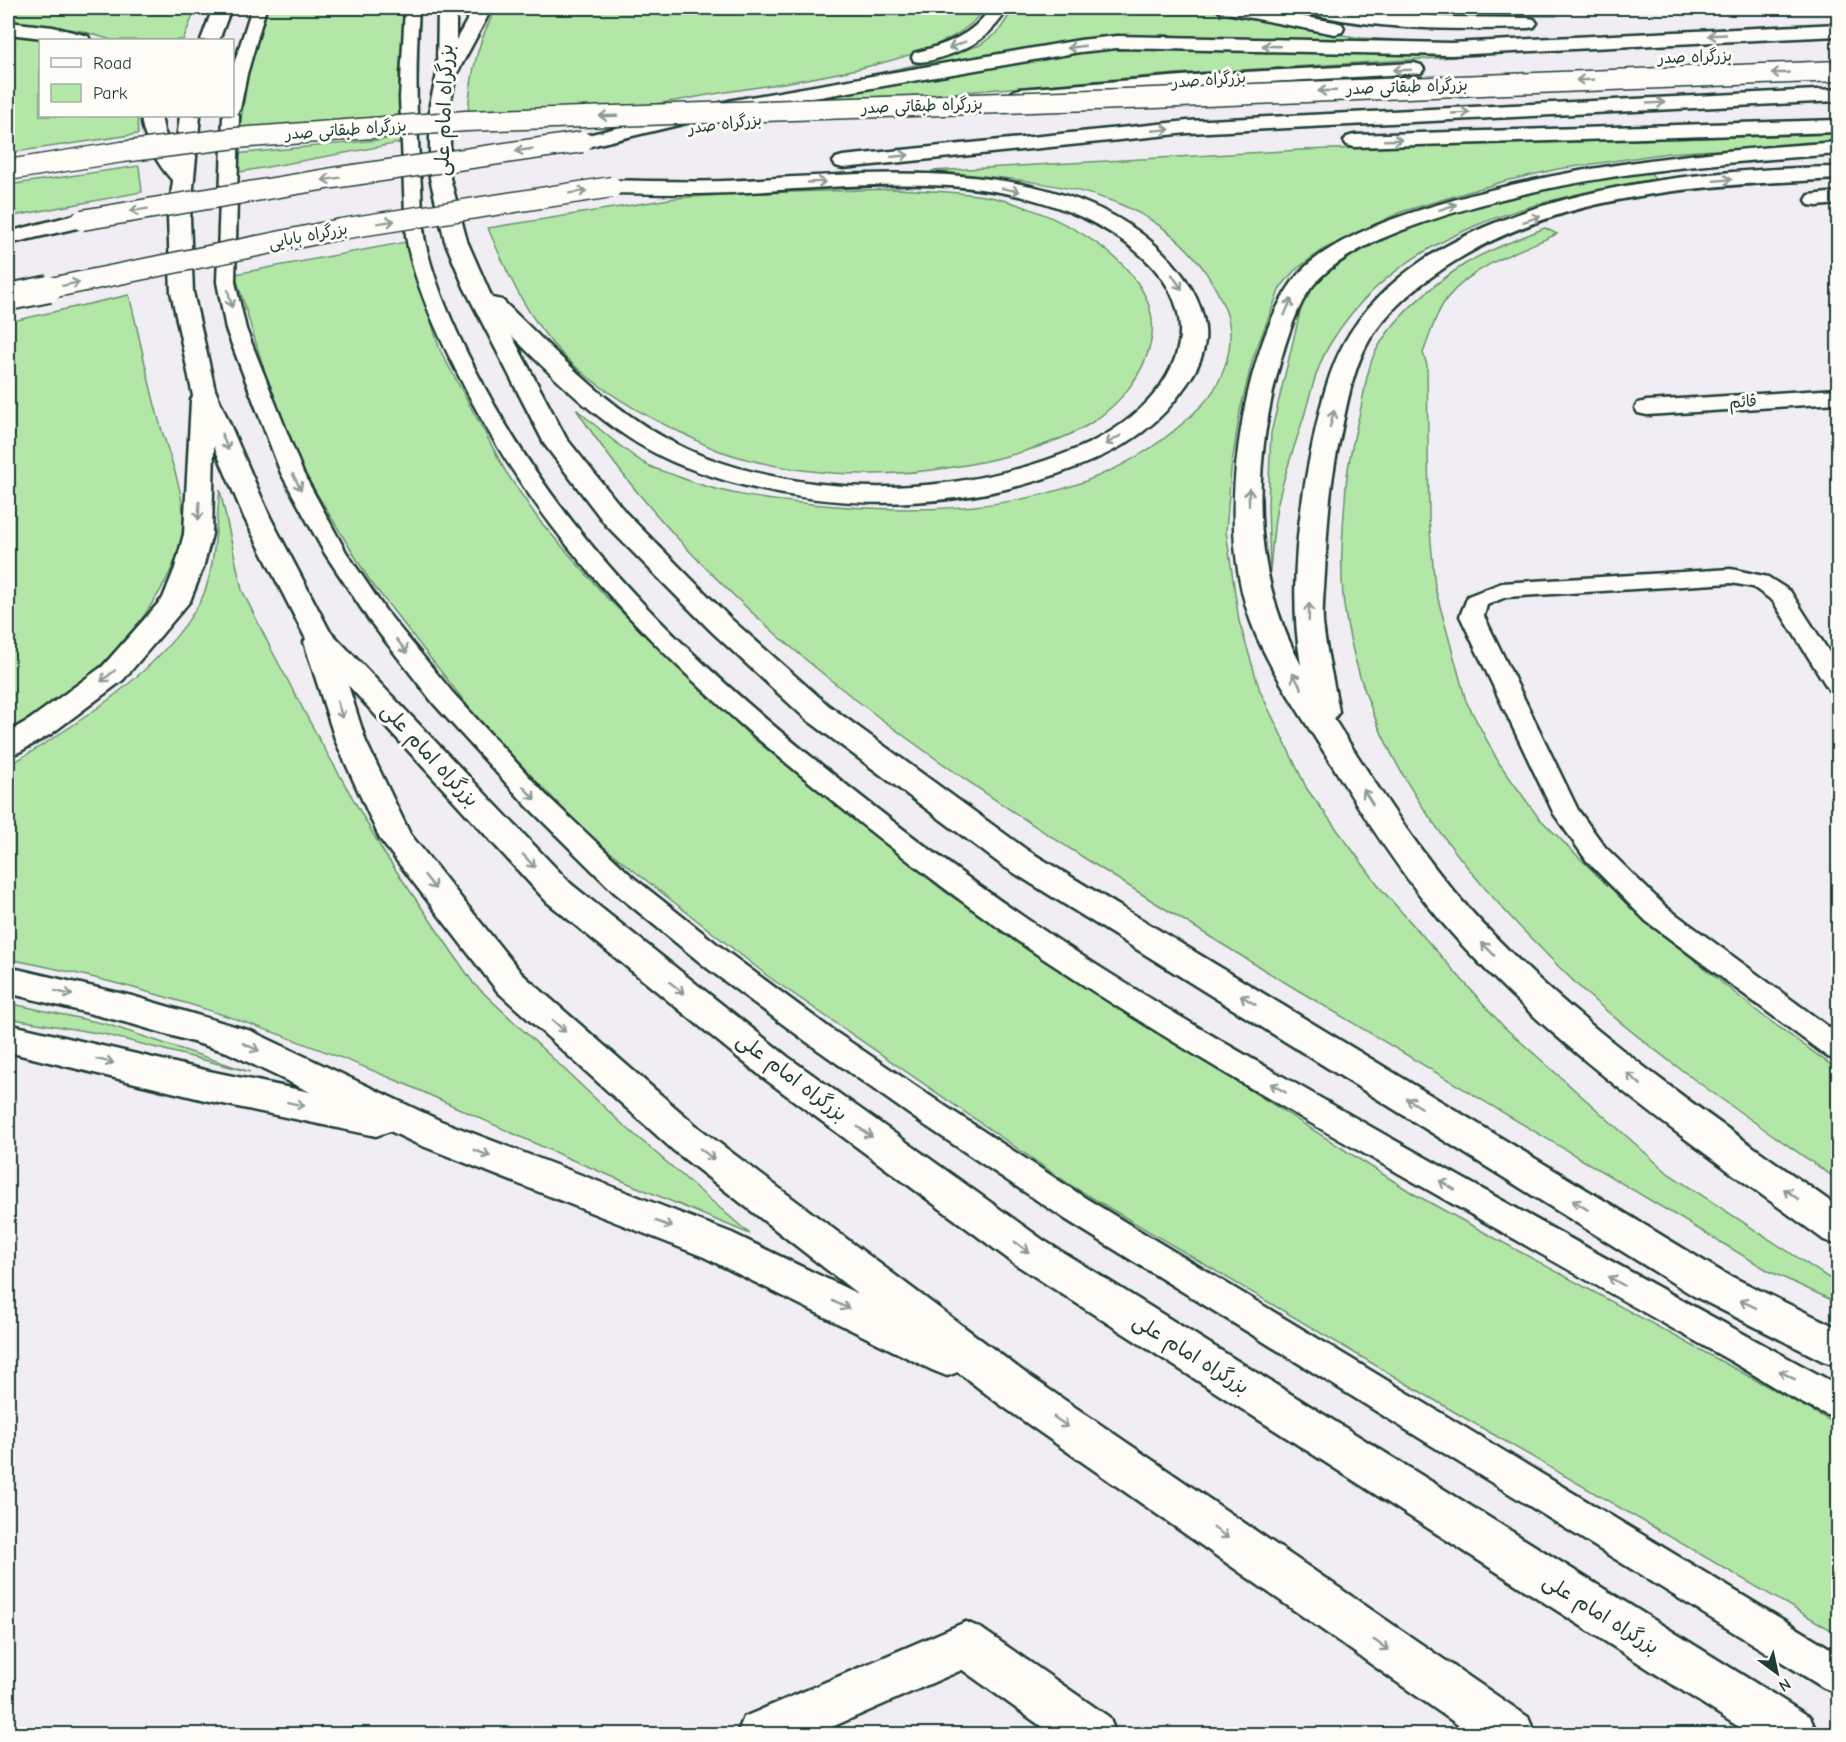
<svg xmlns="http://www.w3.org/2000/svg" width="1846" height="1742" font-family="'Comic Neue','Playpen Sans Arabic',sans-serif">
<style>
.green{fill:#b3e7a7;stroke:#69926e;stroke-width:1.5}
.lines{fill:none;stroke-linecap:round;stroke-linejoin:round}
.lane-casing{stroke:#1f3d34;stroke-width:5}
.street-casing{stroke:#1f3d34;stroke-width:5}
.secondary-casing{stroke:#1f3d34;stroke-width:5}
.highway-casing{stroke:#1f3d34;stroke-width:5}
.lane{fill:#fdfcf7;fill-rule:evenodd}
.street{fill:#fdfcf7;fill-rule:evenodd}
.secondary{fill:#fdfcf7;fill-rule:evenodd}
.highway{fill:#fdfcf7;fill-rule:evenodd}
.highway-bridge-far1-casing{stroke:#1f3d34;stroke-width:23;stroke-linecap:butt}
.highway-bridge-casing{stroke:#1f3d34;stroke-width:30;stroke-linecap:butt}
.highway-bridge-far1{stroke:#fdfcf7;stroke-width:20}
.highway-bridge{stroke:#fdfcf7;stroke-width:26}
.oneway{stroke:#8e9c96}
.labels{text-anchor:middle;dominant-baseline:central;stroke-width:6;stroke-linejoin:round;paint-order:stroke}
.far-street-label{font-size:16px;fill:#1f3d34;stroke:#fdfcf7}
.street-label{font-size:20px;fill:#1f3d34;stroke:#fdfcf7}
</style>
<rect width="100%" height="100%" fill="#f0edf3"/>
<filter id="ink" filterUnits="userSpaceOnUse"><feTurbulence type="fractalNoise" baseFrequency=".0167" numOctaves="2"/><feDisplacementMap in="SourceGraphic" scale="12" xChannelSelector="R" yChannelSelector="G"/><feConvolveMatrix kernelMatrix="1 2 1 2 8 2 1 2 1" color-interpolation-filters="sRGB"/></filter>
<g filter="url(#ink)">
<path class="green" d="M 8,8 L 196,8 L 183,40 L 111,40 L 82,31 L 8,22 Z
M 266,8 L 406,8 L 399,73 L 399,116 L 239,131 L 250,65 Z
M 497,8 L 983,8 C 959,62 782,83 726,92 C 693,97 660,105 627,107 C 575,112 521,111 468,112 C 471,75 477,40 497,8 Z
M 1014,8 L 1200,8 L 1289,27 L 1362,38 L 1446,43 L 1518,43 L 1337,43 L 1163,35 L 1108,38 L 1036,47 L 840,81 L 920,64 L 980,45 L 999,31 Z
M 1339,8 L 1550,10 L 1556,16 L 1420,15 Z
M 8,35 L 49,40 L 40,40 L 40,116 L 137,116 L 138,134 L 8,153 Z
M 1116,47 L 1151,47 L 1456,57 L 1175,74 L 881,99 L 783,102 Z
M 1838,134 L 1838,142 L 1668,153 L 1558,169 L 1505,181 L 1401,212 L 1324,249 L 1295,270 L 1280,288 L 1253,358 L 1240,411 L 1231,470 L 1226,531 L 1239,621 L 1260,691 L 1307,789 L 1382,890 L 1504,1027 L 1669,1174 L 1838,1284 L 1838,1303 L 1769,1271 C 1613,1178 1457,1085 1301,992 C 1229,949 1157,904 1086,859 C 897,739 700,599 576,409 C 599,428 622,450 647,465 C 657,470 669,473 679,477 C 722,494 765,500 811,504 C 947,517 1097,512 1199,408 C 1224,384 1238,342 1225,309 C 1176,185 1044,182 931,171 L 1301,150 Z
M 399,138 L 400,143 L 229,174 L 234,154 Z
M 139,166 L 142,192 L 8,217 L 8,185 Z
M 1648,169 L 1655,179 C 1535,199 1397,232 1330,344 C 1317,365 1311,392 1304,416 C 1295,446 1283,477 1277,507 C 1273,528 1272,550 1270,571 L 1268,505 L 1271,433 L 1302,304 C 1306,298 1309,290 1314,285 C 1331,267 1354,255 1375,244 C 1461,202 1554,186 1648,169 Z
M 897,189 C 926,191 955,191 984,196 C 1045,206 1167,263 1151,341 C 1144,375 1120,404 1091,423 C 1071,436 1045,445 1022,452 C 926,479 816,484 720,451 C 708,447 696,440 684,434 C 640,414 598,389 564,356 C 528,320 507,273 488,228 L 676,198 L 755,193 Z
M 1545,228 L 1557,234 C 1519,251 1476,264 1448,297 C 1436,312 1430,335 1423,353 L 1427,365 L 1429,519 L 1435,588 L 1466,701 L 1499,763 L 1538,817 L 1604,882 L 1683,951 L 1762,1015 L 1838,1070 L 1838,1180 C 1756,1123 1671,1067 1595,1001 C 1568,978 1544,951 1519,926 C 1434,835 1368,744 1346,618 C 1338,575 1343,529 1346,486 C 1348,461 1354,437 1360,412 C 1364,395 1366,374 1373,357 C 1389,321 1432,285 1465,264 C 1489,249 1519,239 1545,228 Z
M 406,242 L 440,350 L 506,472 L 539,520 L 607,598 L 749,735 L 945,892 L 1146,1024 L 1414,1194 L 1838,1425 L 1838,1634 L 1458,1414 L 1072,1186 L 769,977 L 586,833 L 482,724 L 370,581 L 303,471 L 271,393 L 235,274 Z
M 129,295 C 140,338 148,382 160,424 C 168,453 181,482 183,513 C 188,564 137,631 101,665 C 73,692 40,711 8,731 L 8,322 Z
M 220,490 L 242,590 L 271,649 L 319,739 L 384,853 L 474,984 L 620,1122 L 750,1234 C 690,1209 629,1184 570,1159 C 514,1135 460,1108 405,1084 C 279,1030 142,984 8,959 L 8,766 C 75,726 161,672 200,602 C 215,576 216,521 220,490 Z
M 8,1003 L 106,1024 L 250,1072 L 103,1034 L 8,1018 Z"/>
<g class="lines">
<g class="lane-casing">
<path id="lane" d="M 252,8 L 266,8 L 247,74 L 240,109 L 237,113 L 239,116 L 235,282 L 246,329 L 303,473 L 346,552 L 385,610 L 452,692 L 545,794 L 634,878 L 727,952 L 831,1029 L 945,1106 L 1087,1199 L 1838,1653 L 1838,1693 L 1824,1688 L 1065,1219 L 923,1124 L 811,1045 L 707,968 L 614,892 L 527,806 L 434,704 L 369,620 L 324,552 L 281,473 L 226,329 L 217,282 L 223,116 L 232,116 L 232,70 Z
M 405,8 L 419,8 C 415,68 416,127 421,187 C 422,207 421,229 427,250 C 437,289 455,330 474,367 C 557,532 682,653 824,767 C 901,829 979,888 1061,942 C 1167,1012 1277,1073 1387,1136 C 1537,1220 1687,1304 1838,1385 L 1838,1419 C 1801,1406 1764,1380 1729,1360 C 1654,1318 1579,1276 1504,1233 C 1349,1145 1192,1058 1044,959 C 962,904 884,843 807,780 C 670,668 539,540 460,378 C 439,337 413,282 406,236 L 400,98 Z
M 1731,569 L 1768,577 L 1790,591 L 1838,666 L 1838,692 L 1829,690 L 1773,601 L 1753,587 L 1731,583 L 1506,597 L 1487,605 L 1484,616 L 1578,810 L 1605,847 L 1666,907 L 1838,1034 L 1838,1061 L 1828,1057 L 1646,921 L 1587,861 L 1554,814 L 1460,616 L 1468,596 L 1502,583 Z"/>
</g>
<g class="street-casing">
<path id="street" d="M 1838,192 L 1838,204 L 1817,206 L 1809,205 L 1806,200 L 1809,195 Z
M 1838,389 L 1838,403 L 1647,415 L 1638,413 L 1635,408 L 1638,403 L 1647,401 Z
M 966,1622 L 982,1629 L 989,1645 L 982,1661 L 816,1734 L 737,1734 L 744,1717 Z"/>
</g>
<g class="secondary-casing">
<path id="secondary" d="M 966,1622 L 982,1629 L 1109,1717 L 1116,1734 L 1052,1734 L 950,1661 L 943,1645 L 950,1629 Z"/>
</g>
<g class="highway-casing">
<path id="highway" d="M 213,8 L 231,8 L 219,40 L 201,40 Z
M 438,8 L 456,8 L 456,40 L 474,8 L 492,8 L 456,75 L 450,104 L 450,178 L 467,241 L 492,298 L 502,300 C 562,358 621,423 700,455 C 819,501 964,497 1081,447 C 1109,435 1137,416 1156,392 C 1225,303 1132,232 1051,205 C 958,173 846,187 749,192 C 703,195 658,194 612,193 L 605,191 L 601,187 L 605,183 C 619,179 634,181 649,181 C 674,181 699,182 724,181 C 861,175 1069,147 1171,261 C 1190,282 1208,312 1205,341 C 1202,365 1189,382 1175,400 C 1148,435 1111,454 1071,469 C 949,516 804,513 683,466 C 616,440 563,387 512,336 L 566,438 L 626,513 L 731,619 L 828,705 L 1027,850 L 1722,1272 L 1838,1328 L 1838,1366 L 1823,1361 L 1694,1296 L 1003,866 L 806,719 L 711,631 L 606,525 L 545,445 L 464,287 L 445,241 L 430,178 L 430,104 L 437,74 Z
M 990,8 L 1008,8 C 992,35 972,48 942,57 C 933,60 924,63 914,61 L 912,57 L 914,53 C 944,45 973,36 990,8 Z
M 1217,8 L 1253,8 L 1335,22 L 1342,24 L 1344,28 L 1342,32 L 1335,34 L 1226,13 L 1220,12 Z
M 1299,8 L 1337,8 L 1445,17 L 1528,18 L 1534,19 L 1537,23 L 1534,27 L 1528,28 C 1453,30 1375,30 1302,12 Z
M 8,22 L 53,27 L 88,36 L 90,40 L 61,40 L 8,34 Z
M 1838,24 L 1838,36 L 1451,55 L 1117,48 L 1080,52 L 733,112 L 582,148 L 575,146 L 572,142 L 575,138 L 733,100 L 1080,40 L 1117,36 L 1451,43 Z
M 1414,63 L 1421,65 L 1424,69 L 1421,73 L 1207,86 L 1020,101 L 1013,99 L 1010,95 L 1013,91 L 1020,89 L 1207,74 Z
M 1838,89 L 1838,101 L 1188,133 L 843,168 L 836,166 L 833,162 L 836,158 L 843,156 L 1188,121 Z
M 141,116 L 161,116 L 164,131 L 175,155 L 180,116 L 200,116 L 190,218 L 193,292 L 215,390 L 270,517 L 329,630 L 571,884 L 788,1057 L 1043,1240 L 1810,1717 L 1817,1734 L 1750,1734 L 1015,1264 L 762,1077 L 547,902 L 348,685 L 366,742 L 410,834 L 522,974 L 699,1128 L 1028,1375 L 1528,1717 L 1535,1734 L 1471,1734 L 998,1403 L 958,1372 L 947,1376 L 932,1370 L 704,1257 L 415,1143 L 390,1131 L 376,1136 L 209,1101 L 8,1052 L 8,1024 L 209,1071 L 310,1092 L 227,1052 L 132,1024 L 8,993 L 8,967 L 132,996 L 251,1031 L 441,1121 L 732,1233 L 858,1294 L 673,1150 L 498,992 L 380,839 L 336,742 L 304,642 L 306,639 L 244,517 L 214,446 L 212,534 L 203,568 L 190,601 L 123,680 L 51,734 L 19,752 L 8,755 L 8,732 L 29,720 L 103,666 L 163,598 L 175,568 L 184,534 L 191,400 L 193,396 L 171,292 L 168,218 L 173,181 C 157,164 143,139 141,116 Z
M 1838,120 L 1838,132 L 1354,147 L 1347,145 L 1344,141 L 1347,137 L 1354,135 Z
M 1838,142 L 1838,154 C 1697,164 1556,176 1422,223 C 1385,236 1342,253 1315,283 C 1288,313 1271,395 1265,435 C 1254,515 1262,593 1301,665 C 1290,601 1296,531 1308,467 C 1317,423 1325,372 1350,333 C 1440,192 1687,169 1838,167 L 1838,179 C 1700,186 1551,191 1434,275 C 1410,292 1386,313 1370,339 C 1351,371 1346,411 1338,447 C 1329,489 1327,531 1325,573 C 1324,590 1322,606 1323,623 C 1326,653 1334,682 1339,712 L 1334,719 C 1374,782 1414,845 1462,901 C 1569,1023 1707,1113 1838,1207 L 1838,1245 L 1824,1240 C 1690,1142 1549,1047 1440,920 C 1398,870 1362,814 1328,758 C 1303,718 1275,678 1256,635 C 1228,568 1230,493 1242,423 C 1250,375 1272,293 1311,262 C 1351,231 1402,215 1450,201 C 1577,164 1707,151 1838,142 Z
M 82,213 L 90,215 L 93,220 L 90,225 L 8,244 L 8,232 Z"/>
</g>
<use href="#lane" class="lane"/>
<use href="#street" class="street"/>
<use href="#secondary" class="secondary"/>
<use href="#highway" class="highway"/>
<g class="highway-bridge-far1-casing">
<path id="highway-bridge-far1" d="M 8,170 L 122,152 L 236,138 L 466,121 L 1154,98 L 1838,71
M 82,220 L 333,178 L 582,142
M 41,290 L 341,229 L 612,187"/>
</g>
<g class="highway-bridge-casing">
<path id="highway-bridge" d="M 14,296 L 49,289"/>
</g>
<use href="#highway-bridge-far1" class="highway-bridge-far1"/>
<use href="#highway-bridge" class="highway-bridge"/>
</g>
<defs><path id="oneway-shaft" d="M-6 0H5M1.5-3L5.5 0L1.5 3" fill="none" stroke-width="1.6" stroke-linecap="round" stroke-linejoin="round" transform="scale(1.5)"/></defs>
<g class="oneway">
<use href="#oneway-shaft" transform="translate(1717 35) rotate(177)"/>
<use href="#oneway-shaft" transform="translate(957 45) rotate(157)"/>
<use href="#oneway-shaft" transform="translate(1271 46) rotate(-178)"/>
<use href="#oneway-shaft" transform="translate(1076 47) rotate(172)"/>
<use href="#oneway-shaft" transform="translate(1402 70) rotate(178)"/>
<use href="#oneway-shaft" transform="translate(1780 73) rotate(178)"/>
<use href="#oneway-shaft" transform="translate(1585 80) rotate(178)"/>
<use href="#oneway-shaft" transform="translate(1327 91) rotate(178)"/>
<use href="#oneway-shaft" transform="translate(1656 103) rotate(-3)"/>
<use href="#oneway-shaft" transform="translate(1461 113) rotate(-3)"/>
<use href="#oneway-shaft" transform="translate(608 116) rotate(178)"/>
<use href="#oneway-shaft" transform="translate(1161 130) rotate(-5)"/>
<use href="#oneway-shaft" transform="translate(1393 140) rotate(-2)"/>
<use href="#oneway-shaft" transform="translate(524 150) rotate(172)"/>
<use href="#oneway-shaft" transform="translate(900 156) rotate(-6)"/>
<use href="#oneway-shaft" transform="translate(331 179) rotate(171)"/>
<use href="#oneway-shaft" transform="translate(1723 180) rotate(-5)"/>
<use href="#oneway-shaft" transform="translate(817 182) rotate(-3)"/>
<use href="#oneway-shaft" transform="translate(1011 190) rotate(10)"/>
<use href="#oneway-shaft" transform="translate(578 192) rotate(-9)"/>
<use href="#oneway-shaft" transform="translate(1448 207) rotate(-18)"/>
<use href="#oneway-shaft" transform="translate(139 210) rotate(171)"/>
<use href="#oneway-shaft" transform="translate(1532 219) rotate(-18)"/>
<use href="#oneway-shaft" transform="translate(386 222) rotate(-9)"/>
<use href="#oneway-shaft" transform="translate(1177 282) rotate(56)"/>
<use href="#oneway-shaft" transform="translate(71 284) rotate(-12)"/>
<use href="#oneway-shaft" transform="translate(230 299) rotate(78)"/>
<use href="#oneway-shaft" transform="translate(1288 307) rotate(-67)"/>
<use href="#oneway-shaft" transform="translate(1332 419) rotate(-76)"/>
<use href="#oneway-shaft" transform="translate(1113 440) rotate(150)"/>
<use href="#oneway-shaft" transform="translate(225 442) rotate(67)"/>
<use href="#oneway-shaft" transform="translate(297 482) rotate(62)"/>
<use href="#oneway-shaft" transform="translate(1249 497) rotate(-90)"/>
<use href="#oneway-shaft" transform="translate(199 511) rotate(93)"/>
<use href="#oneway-shaft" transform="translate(1309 612) rotate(-88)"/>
<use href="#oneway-shaft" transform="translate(402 646) rotate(52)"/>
<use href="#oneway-shaft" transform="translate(108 676) rotate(141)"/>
<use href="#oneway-shaft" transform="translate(1297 681) rotate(-120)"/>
<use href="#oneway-shaft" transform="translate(340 710) rotate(73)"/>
<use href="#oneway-shaft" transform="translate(529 793) rotate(48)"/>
<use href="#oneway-shaft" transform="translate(1368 797) rotate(-122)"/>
<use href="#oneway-shaft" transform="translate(529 861) rotate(47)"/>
<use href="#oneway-shaft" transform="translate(430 882) rotate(52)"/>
<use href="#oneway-shaft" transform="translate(1488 949) rotate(-135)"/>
<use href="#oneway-shaft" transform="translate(677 988) rotate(39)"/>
<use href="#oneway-shaft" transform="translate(64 993) rotate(14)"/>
<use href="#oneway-shaft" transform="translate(1248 1000) rotate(-148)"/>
<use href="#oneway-shaft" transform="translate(559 1026) rotate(42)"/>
<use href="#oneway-shaft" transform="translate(251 1047) rotate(26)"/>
<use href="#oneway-shaft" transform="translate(105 1061) rotate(13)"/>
<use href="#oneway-shaft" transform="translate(1634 1079) rotate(-140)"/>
<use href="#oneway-shaft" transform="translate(1278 1088) rotate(-150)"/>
<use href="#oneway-shaft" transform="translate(1414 1103) rotate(-148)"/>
<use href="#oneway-shaft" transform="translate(296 1104) rotate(12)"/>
<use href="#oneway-shaft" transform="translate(865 1132) rotate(36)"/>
<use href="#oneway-shaft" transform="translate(482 1153) rotate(21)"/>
<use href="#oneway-shaft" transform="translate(707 1154) rotate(37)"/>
<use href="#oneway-shaft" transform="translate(1447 1185) rotate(-150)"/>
<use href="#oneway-shaft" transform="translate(1791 1194) rotate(-144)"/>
<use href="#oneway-shaft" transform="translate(1580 1205) rotate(-148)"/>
<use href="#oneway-shaft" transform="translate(664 1224) rotate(21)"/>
<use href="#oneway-shaft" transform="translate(1022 1247) rotate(36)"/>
<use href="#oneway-shaft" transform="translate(1616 1281) rotate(-150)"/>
<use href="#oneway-shaft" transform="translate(1748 1304) rotate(-154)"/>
<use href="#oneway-shaft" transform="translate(841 1305) rotate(26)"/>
<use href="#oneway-shaft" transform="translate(1787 1375) rotate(-151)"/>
<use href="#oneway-shaft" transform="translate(1061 1422) rotate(35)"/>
<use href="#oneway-shaft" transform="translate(1221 1533) rotate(35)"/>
<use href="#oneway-shaft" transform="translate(1381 1645) rotate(35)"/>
</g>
</g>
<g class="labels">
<g class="far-street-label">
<text transform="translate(1695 57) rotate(-2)">بزرگراه صدر</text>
<text transform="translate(1209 80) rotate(-4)">بزرگراه صدر</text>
<text transform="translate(1407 87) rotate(-2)">بزرگراه طبقاتی صدر</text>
<text transform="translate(922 106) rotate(-2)">بزرگراه طبقاتی صدر</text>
<text transform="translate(725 124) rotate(-7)">بزرگراه صدر</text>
<text transform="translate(346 130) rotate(-4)">بزرگراه طبقاتی صدر</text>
<text transform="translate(308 236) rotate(-11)">بزرگراه بابایی</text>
<text transform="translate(1743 402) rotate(-4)">قائم</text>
</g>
<g class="street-label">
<text transform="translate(444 110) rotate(-88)">بزرگراه امام علی</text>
<text transform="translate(430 755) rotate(47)">بزرگراه امام علی</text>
<text transform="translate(792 1077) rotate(37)">بزرگراه امام علی</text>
<text transform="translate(1191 1354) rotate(32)">بزرگراه امام علی</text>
<text transform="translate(1601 1614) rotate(32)">بزرگراه امام علی</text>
</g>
</g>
<rect width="1846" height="1742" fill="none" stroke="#fdfcf7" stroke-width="30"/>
<rect x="15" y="15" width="1816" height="1712" fill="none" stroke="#1f3d34" stroke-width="2" filter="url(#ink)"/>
<rect x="39" y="39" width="195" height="78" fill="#fdfcf7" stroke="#a4b0a9" stroke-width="1.5"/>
<rect x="51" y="58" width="30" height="9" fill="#fdfcf7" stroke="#a4b0a9" stroke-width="1.5"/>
<text x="93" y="69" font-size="18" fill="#1f3d34">Road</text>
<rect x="51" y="84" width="30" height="18" fill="#b3e7a7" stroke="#a4b0a9" stroke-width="1.5"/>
<text x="93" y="99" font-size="18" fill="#1f3d34">Park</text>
<g transform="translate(1777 1673) rotate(147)" stroke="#fdfcf7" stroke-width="4.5" paint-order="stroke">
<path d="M0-4.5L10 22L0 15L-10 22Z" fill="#1f3d34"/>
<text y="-9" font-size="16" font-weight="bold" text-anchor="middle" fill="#1f3d34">N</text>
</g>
</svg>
